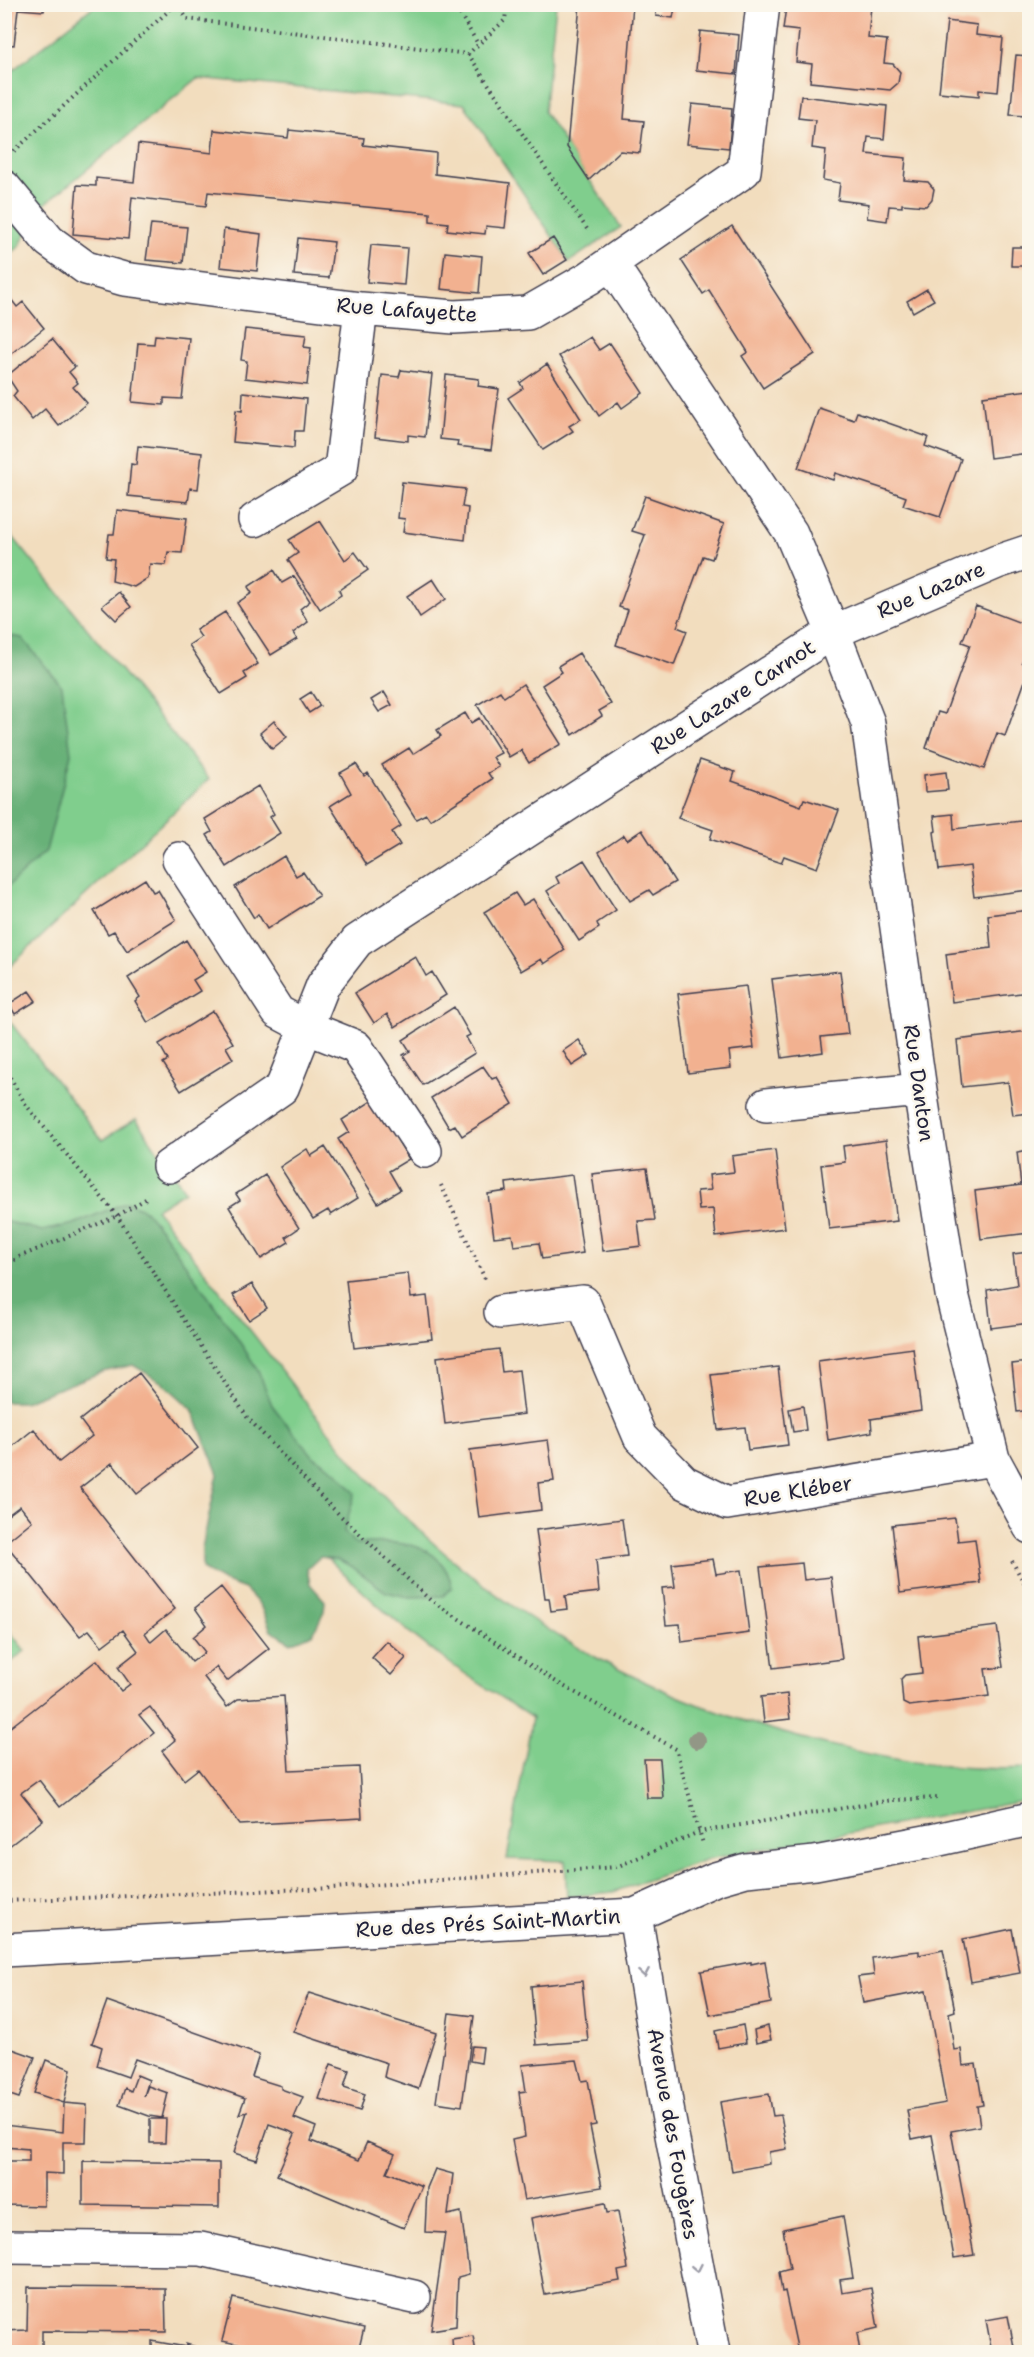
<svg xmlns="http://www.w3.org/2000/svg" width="1034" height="2357" font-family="'Shantell Sans',sans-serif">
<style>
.green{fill:#80ce8d;stroke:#517864;stroke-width:1.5}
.forest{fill:#68b178;stroke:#456a5a;stroke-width:1.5}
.building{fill:#f2b190}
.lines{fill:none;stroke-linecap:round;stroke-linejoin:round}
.minor-casing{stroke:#413e4f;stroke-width:36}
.path{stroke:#413e4f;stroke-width:4;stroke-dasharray:1.5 4.5;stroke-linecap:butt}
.minor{stroke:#fff;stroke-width:33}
.tree{fill:#929786}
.oneway{stroke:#9c9ca7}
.labels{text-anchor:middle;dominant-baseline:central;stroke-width:5;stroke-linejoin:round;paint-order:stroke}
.street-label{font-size:21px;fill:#22223b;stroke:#fbf7ec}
</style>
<rect width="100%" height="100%" fill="#fbf7ec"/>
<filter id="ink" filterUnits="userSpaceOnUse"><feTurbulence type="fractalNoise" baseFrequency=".0167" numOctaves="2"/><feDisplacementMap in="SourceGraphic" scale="12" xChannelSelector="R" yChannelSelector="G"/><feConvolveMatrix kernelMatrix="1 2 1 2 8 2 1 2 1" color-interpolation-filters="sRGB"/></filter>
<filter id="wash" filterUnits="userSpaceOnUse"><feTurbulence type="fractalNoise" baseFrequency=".008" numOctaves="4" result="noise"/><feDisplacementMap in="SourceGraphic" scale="24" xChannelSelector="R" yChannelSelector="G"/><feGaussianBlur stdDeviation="1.35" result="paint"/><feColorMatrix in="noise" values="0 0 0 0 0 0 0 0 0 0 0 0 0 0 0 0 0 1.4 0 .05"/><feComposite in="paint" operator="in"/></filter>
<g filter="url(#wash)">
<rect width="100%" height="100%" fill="#f2ddbe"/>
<path class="green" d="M 95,5 L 556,5 L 544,112 L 621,227 L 569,262 L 464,104 L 198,78 L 39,209 L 19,247 L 5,258 L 4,77 Z
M 4,526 L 209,779 L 5,971 L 4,971 Z
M 4,1014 L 102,1140 L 136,1119 L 185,1191 L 156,1209 C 197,1262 239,1315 280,1369 C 309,1406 337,1445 369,1480 C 502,1624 660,1708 851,1750 C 910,1764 969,1771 1029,1768 L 1029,1800 L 708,1859 L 613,1892 L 567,1897 L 565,1861 L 507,1859 L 532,1718 C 503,1699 475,1681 447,1661 C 399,1627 356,1586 314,1545 L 112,1293 L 5,1378 Z
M 4,1624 L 25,1651 L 5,1667 L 4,1667 Z"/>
<path class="forest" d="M 5,635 L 22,638 L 62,686 L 71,754 L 46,851 L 5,889 Z
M 127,1202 L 145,1210 L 162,1231 L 235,1335 L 258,1370 L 272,1405 L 292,1431 L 314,1457 L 336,1471 L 355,1493 L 344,1531 L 355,1544 C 394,1540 442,1539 452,1587 L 443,1596 L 408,1597 L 386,1592 L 351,1566 L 337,1559 L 320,1557 L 307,1569 L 310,1584 L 325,1601 L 324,1611 L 313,1634 L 291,1643 L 271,1630 L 260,1605 L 245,1589 L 223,1581 L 202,1569 L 202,1548 L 218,1474 L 192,1409 L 163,1383 L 133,1365 L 102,1372 L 24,1402 L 5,1402 L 5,1221 L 42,1231 L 74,1224 Z"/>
<g id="blocks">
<path class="building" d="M 580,4 L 633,4 L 624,119 L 644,121 L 640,153 L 620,151 L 589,180 L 567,147 Z
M 801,4 L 871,6 L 868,38 L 887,40 L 884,63 L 893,64 L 900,72 L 898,83 L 890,90 L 810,82 L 812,64 L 796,62 L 799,31 L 783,29 L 786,7 L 801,8 Z
M 4,5 L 45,5 L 44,11 L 18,9 L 14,45 L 4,44 Z
M 657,6 L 675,8 L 673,18 L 656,16 Z
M 947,21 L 977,25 L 976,35 L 1003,38 L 998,92 L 979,90 L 979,96 L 939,92 Z
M 700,31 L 739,35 L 736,74 L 696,70 Z
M 1016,55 L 1029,56 L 1029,123 L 1026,122 L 1026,116 L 1010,115 Z
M 801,96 L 887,106 L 884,139 L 868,137 L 866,154 L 906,158 L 904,180 L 928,182 L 934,189 L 932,199 L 926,206 L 902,204 L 902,207 L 889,206 L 887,221 L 867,218 L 869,204 L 838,200 L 840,183 L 823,180 L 826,150 L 812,148 L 815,120 L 798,118 Z
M 692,104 L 732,108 L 729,148 L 687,144 Z
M 214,130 L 288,138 L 289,130 L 364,138 L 363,145 L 436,153 L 435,174 L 510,183 L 505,228 L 486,226 L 485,234 L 447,230 L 448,223 L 430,221 L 430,213 L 208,192 L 206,206 L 132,197 L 128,239 L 73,234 L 77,185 L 96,186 L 96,178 L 134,182 L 138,144 L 212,153 Z
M 151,224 L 187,227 L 183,263 L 146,260 Z
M 732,226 L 815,354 L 763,388 L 742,356 L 748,352 L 709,290 L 703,294 L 681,260 Z
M 224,229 L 261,234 L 257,271 L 220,267 Z
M 298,238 L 334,242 L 329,278 L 294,275 Z
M 553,238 L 567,260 L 543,275 L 529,253 Z
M 371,245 L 407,248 L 404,285 L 367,282 Z
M 1012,247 L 1026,247 L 1025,266 L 1011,266 Z
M 445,252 L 482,256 L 479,293 L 441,289 Z
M 927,289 L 934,300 L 913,312 L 907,301 Z
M 7,294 L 17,307 L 23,302 L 44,328 L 4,359 L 4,295 Z
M 245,329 L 306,335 L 304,347 L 311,348 L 307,385 L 245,378 L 247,361 L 241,360 Z
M 155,335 L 189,338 L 182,399 L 164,398 L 164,405 L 132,402 L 138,343 L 154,344 Z
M 590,337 L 599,350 L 610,343 L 643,393 L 622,408 L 618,402 L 599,416 L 559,356 Z
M 52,339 L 75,367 L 69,372 L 78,383 L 73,387 L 87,403 L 59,426 L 45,409 L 32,420 L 13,396 L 17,391 L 7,376 Z
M 547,364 L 581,419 L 569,426 L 573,431 L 543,450 L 508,398 L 523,388 L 520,383 Z
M 401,370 L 432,374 L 425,437 L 408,435 L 408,441 L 375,437 L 382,375 L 399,377 Z
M 446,375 L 479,379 L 478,386 L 499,389 L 491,450 L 457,446 L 458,441 L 440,439 Z
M 1029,390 L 1029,453 L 990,458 L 983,396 Z
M 243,392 L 306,399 L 303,431 L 295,431 L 294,448 L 233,442 L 236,410 L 242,411 Z
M 819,408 L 854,420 L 857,412 L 928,437 L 925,446 L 961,459 L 940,517 L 903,505 L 906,497 L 887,490 L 835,473 L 833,480 L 798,468 Z
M 138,446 L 202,453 L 198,489 L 190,488 L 188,502 L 128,496 L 131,464 L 136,465 Z
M 402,482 L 465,489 L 462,507 L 468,508 L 465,540 L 403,532 L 405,519 L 398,518 Z
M 645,496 L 724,524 L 712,559 L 703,556 L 677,627 L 687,631 L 674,665 L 616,645 L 628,610 L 619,607 L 645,535 L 632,531 Z
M 117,510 L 187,518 L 182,553 L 168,552 L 166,565 L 150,564 L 148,578 L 134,587 L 112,581 L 114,559 L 106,558 L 109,534 L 114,534 Z
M 320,521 L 345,560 L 355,552 L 368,570 L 339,590 L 341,595 L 320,609 L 288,560 L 298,553 L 289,540 Z
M 274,570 L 282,583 L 294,576 L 310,601 L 300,609 L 308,622 L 293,633 L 297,639 L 271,655 L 237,603 L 252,593 L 248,587 Z
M 433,579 L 446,599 L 420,617 L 407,596 Z
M 119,592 L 131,607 L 116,620 L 102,606 Z
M 976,606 L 1029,626 L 1029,644 L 1022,663 L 1030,667 L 1005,736 L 997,733 L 984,769 L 926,748 L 938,712 L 945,714 L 970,645 L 962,642 Z
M 225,612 L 258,664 L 244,673 L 247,678 L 221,694 L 189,645 L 201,637 L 196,630 Z
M 579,653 L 611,704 L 599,711 L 602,716 L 573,735 L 542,685 L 562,672 L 558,666 Z
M 523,684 L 561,744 L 529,763 L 521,750 L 509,757 L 477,705 L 500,691 L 504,697 Z
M 311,692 L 320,706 L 309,713 L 300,699 Z
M 384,692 L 392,705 L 379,712 L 371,700 Z
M 465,713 L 471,723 L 479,718 L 501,753 L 493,757 L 499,767 L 488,773 L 492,779 L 430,820 L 426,814 L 416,819 L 382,765 L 409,748 L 413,754 L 441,736 L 437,730 Z
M 274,721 L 287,737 L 272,749 L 260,733 Z
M 700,760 L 735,772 L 732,781 L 752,788 L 801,806 L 804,799 L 839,810 L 817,868 L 784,856 L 781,863 L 710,839 L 713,830 L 678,818 Z
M 356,764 L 364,776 L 368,773 L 401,826 L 392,832 L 400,845 L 367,865 L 330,806 L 351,793 L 340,773 Z
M 946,772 L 948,790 L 925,792 L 924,775 Z
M 258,786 L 274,814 L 270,817 L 280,833 L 227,867 L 207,835 L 212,832 L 205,819 Z
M 953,814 L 954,829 L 1029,820 L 1029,850 L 1024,851 L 1029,890 L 974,897 L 970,866 L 939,870 L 934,832 L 936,831 L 934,816 Z
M 642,830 L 675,882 L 653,895 L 649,890 L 630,901 L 599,852 L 624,835 L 627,840 Z
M 284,856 L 296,876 L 303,872 L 319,896 L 267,929 L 258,914 L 254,918 L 235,887 Z
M 584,860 L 616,910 L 597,923 L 599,928 L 579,941 L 547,891 L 559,883 L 556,877 Z
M 145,879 L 153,892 L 158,890 L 176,920 L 127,951 L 114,931 L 108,934 L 94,911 Z
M 515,893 L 523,905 L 533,899 L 565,950 L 544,964 L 541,959 L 521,971 L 484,912 Z
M 1029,910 L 1029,992 L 952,1002 L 946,954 L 991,948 L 988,915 Z
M 186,940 L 206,972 L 193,980 L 200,991 L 148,1023 L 135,1001 L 140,997 L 128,978 Z
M 415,956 L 426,976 L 432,972 L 446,995 L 395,1027 L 387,1014 L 374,1023 L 355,993 Z
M 840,971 L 848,1034 L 821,1037 L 823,1052 L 782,1058 L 772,979 Z
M 746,986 L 754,1048 L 729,1051 L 731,1068 L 688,1073 L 678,994 Z
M 29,991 L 36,1001 L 15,1014 L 9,1004 Z
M 454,1007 L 470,1035 L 466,1037 L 475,1053 L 423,1085 L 403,1055 L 410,1051 L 403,1040 Z
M 213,1011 L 233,1043 L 226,1047 L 233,1059 L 181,1091 L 163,1063 L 168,1060 L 159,1044 Z
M 1029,1031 L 1029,1113 L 1013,1115 L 1008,1082 L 962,1087 L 957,1040 Z
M 579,1040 L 589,1055 L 572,1066 L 563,1051 Z
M 483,1066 L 492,1079 L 497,1077 L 513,1104 L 462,1136 L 455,1125 L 449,1128 L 431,1098 Z
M 373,1100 L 409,1159 L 389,1171 L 400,1190 L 378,1203 L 338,1139 L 349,1132 L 342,1120 Z
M 886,1140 L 897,1221 L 829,1229 L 821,1165 L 845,1162 L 843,1146 Z
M 325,1147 L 358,1198 L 331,1215 L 328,1210 L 313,1219 L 280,1167 L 307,1149 L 311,1156 Z
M 775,1150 L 785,1228 L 716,1237 L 713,1209 L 699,1210 L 697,1191 L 711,1190 L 709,1175 L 734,1172 L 732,1156 Z
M 1029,1150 L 1029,1233 L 981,1239 L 975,1191 L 1021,1185 L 1017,1152 Z
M 647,1168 L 655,1220 L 638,1221 L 641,1246 L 603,1251 L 592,1174 Z
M 265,1175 L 299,1228 L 286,1237 L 289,1242 L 261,1259 L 229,1207 L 240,1200 L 236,1194 Z
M 572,1175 L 583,1253 L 542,1259 L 539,1243 L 514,1246 L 512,1235 L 494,1237 L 488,1194 L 507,1191 L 506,1183 Z
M 1029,1252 L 1029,1323 L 991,1328 L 987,1290 L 1017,1285 L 1013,1254 Z
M 408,1273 L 411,1298 L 427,1296 L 432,1339 L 354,1348 L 346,1280 Z
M 252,1284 L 267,1308 L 249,1320 L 233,1295 Z
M 913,1348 L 921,1411 L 871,1419 L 872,1432 L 828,1440 L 818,1361 Z
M 499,1349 L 502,1372 L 519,1370 L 524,1414 L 445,1424 L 437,1357 Z
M 1029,1362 L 1029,1410 L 1017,1412 L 1012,1364 Z
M 778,1367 L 788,1445 L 748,1450 L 745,1427 L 718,1430 L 711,1375 Z
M 139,1373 L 198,1448 L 137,1494 L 112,1463 L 80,1488 L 175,1609 L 145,1633 L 151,1642 L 166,1629 L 192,1662 L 205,1652 L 193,1637 L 207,1625 L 195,1608 L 221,1587 L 269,1648 L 227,1681 L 216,1667 L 204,1677 L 227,1707 L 238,1699 L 284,1696 L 289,1770 L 359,1767 L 362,1818 L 240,1825 L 198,1769 L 184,1780 L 162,1751 L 175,1740 L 150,1707 L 139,1715 L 154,1733 L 60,1807 L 39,1780 L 21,1793 L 43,1820 L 4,1850 L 4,1732 L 97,1660 L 121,1691 L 130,1684 L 118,1667 L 138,1651 L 123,1630 L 102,1646 L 89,1630 L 80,1636 L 5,1543 L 32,1521 L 20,1506 L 4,1518 L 4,1450 L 8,1450 L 34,1429 L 59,1462 L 92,1436 L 80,1420 Z
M 803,1406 L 806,1430 L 793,1432 L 789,1409 Z
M 548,1440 L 554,1481 L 538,1483 L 541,1510 L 479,1518 L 470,1450 Z
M 955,1518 L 958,1541 L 975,1539 L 981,1583 L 900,1593 L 892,1525 Z
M 622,1519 L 627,1556 L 596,1560 L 599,1592 L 565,1596 L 567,1609 L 551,1611 L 549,1598 L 545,1598 L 536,1530 Z
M 713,1559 L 716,1574 L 741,1570 L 749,1633 L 682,1642 L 680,1624 L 666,1625 L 662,1588 L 675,1587 L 672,1564 Z
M 802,1563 L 804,1580 L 831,1577 L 842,1659 L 773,1668 L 760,1567 Z
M 997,1626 L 1003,1667 L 985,1669 L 989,1696 L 909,1706 L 903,1703 L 901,1679 L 905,1675 L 922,1673 L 918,1636 Z
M 387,1641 L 406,1658 L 391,1675 L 372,1658 Z
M 787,1694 L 790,1719 L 764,1722 L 761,1697 Z
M 644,1759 L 660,1759 L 663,1798 L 647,1798 Z
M 1012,1929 L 1020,1973 L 971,1982 L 963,1939 Z
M 943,1950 L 955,2011 L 949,2013 L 954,2050 L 961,2049 L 963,2066 L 976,2064 L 983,2105 L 977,2106 L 980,2126 L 951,2131 L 974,2255 L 954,2258 L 932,2135 L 912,2139 L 907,2110 L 946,2103 L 926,1991 L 863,2003 L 858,1977 L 874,1975 L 872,1958 L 901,1953 L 919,1951 L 919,1955 Z
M 765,1961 L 771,2003 L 710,2015 L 701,1971 L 751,1962 L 751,1964 Z
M 582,1981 L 588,2041 L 536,2045 L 531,1986 Z
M 309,1993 L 436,2033 L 418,2089 L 384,2077 L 387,2063 L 293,2032 Z
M 107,2001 L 259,2055 L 252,2077 L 281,2086 L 281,2089 L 303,2097 L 294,2118 L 316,2127 L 311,2141 L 359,2160 L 367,2142 L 395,2154 L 387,2172 L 422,2186 L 404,2228 L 277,2175 L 295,2134 L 289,2131 L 269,2124 L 257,2160 L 234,2153 L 247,2112 L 239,2114 L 245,2098 L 135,2059 L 128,2077 L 97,2066 L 102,2047 L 92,2043 Z
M 449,2013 L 474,2016 L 462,2106 L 436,2102 Z
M 743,2025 L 746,2043 L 718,2048 L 715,2031 Z
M 768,2026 L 771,2040 L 756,2043 L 754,2030 Z
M 4,2046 L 35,2057 L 19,2098 L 4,2093 Z
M 472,2046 L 483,2047 L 481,2063 L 470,2061 Z
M 46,2060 L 71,2069 L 64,2103 L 87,2105 L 86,2142 L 63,2142 L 63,2174 L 44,2173 L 44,2206 L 5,2205 L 5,2161 L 29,2161 L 29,2149 L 4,2147 L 4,2125 L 63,2132 L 64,2103 L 34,2093 Z
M 577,2060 L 582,2081 L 588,2080 L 596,2125 L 590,2126 L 602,2187 L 524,2200 L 512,2140 L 525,2137 L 519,2092 L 526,2091 L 522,2065 Z
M 331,2064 L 349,2070 L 344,2087 L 365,2094 L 360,2111 L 319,2099 Z
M 137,2075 L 149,2080 L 144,2096 L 148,2086 L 168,2093 L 162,2118 L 149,2116 L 119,2105 L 125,2088 L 131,2091 Z
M 769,2094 L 773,2116 L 781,2115 L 787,2149 L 769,2152 L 770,2164 L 732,2171 L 720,2102 Z
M 150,2119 L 166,2119 L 165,2143 L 150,2143 Z
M 83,2161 L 219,2163 L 219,2207 L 83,2205 Z
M 435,2169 L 453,2174 L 448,2215 L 461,2212 L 469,2274 L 458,2277 L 456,2326 L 431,2330 L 445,2233 L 425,2232 L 427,2188 Z
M 605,2203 L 607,2213 L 618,2211 L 628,2269 L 618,2271 L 620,2281 L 545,2295 L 531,2218 Z
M 843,2216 L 853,2278 L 840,2280 L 842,2293 L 871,2288 L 878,2328 L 857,2333 L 860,2352 L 798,2352 L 785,2291 L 782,2292 L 779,2272 L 790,2269 L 783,2229 Z
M 28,2287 L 165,2288 L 166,2332 L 42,2331 L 42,2352 L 4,2352 L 4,2331 L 27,2330 Z
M 233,2298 L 364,2328 L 358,2352 L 265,2352 L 265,2350 L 222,2341 Z
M 1008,2316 L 1015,2352 L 992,2352 L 986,2320 Z
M 473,2336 L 476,2352 L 453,2352 L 452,2339 Z
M 152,2341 L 186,2347 L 186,2344 L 210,2351 L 209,2352 L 152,2352 Z"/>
</g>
</g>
<g filter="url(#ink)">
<use href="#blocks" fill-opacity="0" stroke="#413e4f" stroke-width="1.5"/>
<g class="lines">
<g class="minor-casing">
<path id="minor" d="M 4,187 L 49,241 L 86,268 L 124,279 L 361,309 L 454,317 L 528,313 L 589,278 L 744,171 L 763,4
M 255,520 L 341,469 L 361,309
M 1030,551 L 997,562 L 833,632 L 868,723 L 920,1090 L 952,1294 L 993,1459 L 1030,1527
M 179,859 L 278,1012 L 306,1027 L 356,1047 L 425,1151
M 766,1105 L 920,1090
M 169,1166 L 282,1088 L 323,985 L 357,941 L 833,632 L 791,533 L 611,264
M 501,1312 L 583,1302 L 640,1437 L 684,1482 L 727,1503 L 993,1459
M 635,1915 L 668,2114 L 713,2352
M 4,1950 L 635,1915 L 715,1879 L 746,1870 L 815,1863 L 931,1841 L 1030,1819
M 4,2247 L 201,2249 L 414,2297"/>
</g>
<path class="path" d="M 178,4 L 187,19 L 468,54 L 505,20 L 507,4
M 454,4 L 478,44
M 468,54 L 589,232
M 14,151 L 176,4
M 4,1067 L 26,1105 L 117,1216 L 247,1417 L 326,1502 L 430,1600 L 558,1683 L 676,1749 L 703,1844
M 441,1185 L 485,1279
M 4,1267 L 19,1257 L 117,1216 L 149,1197
M 1012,1561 L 1030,1594
M 4,1901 L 333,1888 L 616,1867 L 699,1832 L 892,1800 L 939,1798"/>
<use href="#minor" class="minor"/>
</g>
<circle class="tree" cx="697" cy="1740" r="9"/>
<defs><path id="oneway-chevron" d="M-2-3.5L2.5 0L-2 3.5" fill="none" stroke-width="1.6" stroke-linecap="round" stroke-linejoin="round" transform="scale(1.5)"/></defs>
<g class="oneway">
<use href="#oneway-chevron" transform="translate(644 1973) rotate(80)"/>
<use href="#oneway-chevron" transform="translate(697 2268) rotate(79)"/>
</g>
</g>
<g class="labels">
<g class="street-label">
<text transform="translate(407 310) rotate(4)">Rue Lafayette</text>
<text transform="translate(931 590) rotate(-23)">Rue Lazare</text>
<text transform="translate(733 697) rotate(-33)">Rue Lazare Carnot</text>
<text transform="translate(919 1083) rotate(82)">Rue Danton</text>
<text transform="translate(798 1491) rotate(-9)">Rue Kléber</text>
<text transform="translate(488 1923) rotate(-3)">Rue des Prés Saint-Martin</text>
<text transform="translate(673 2134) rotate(80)">Avenue des Fougères</text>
</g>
</g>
<rect width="1034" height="2357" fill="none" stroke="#fbf7ec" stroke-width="24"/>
</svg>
